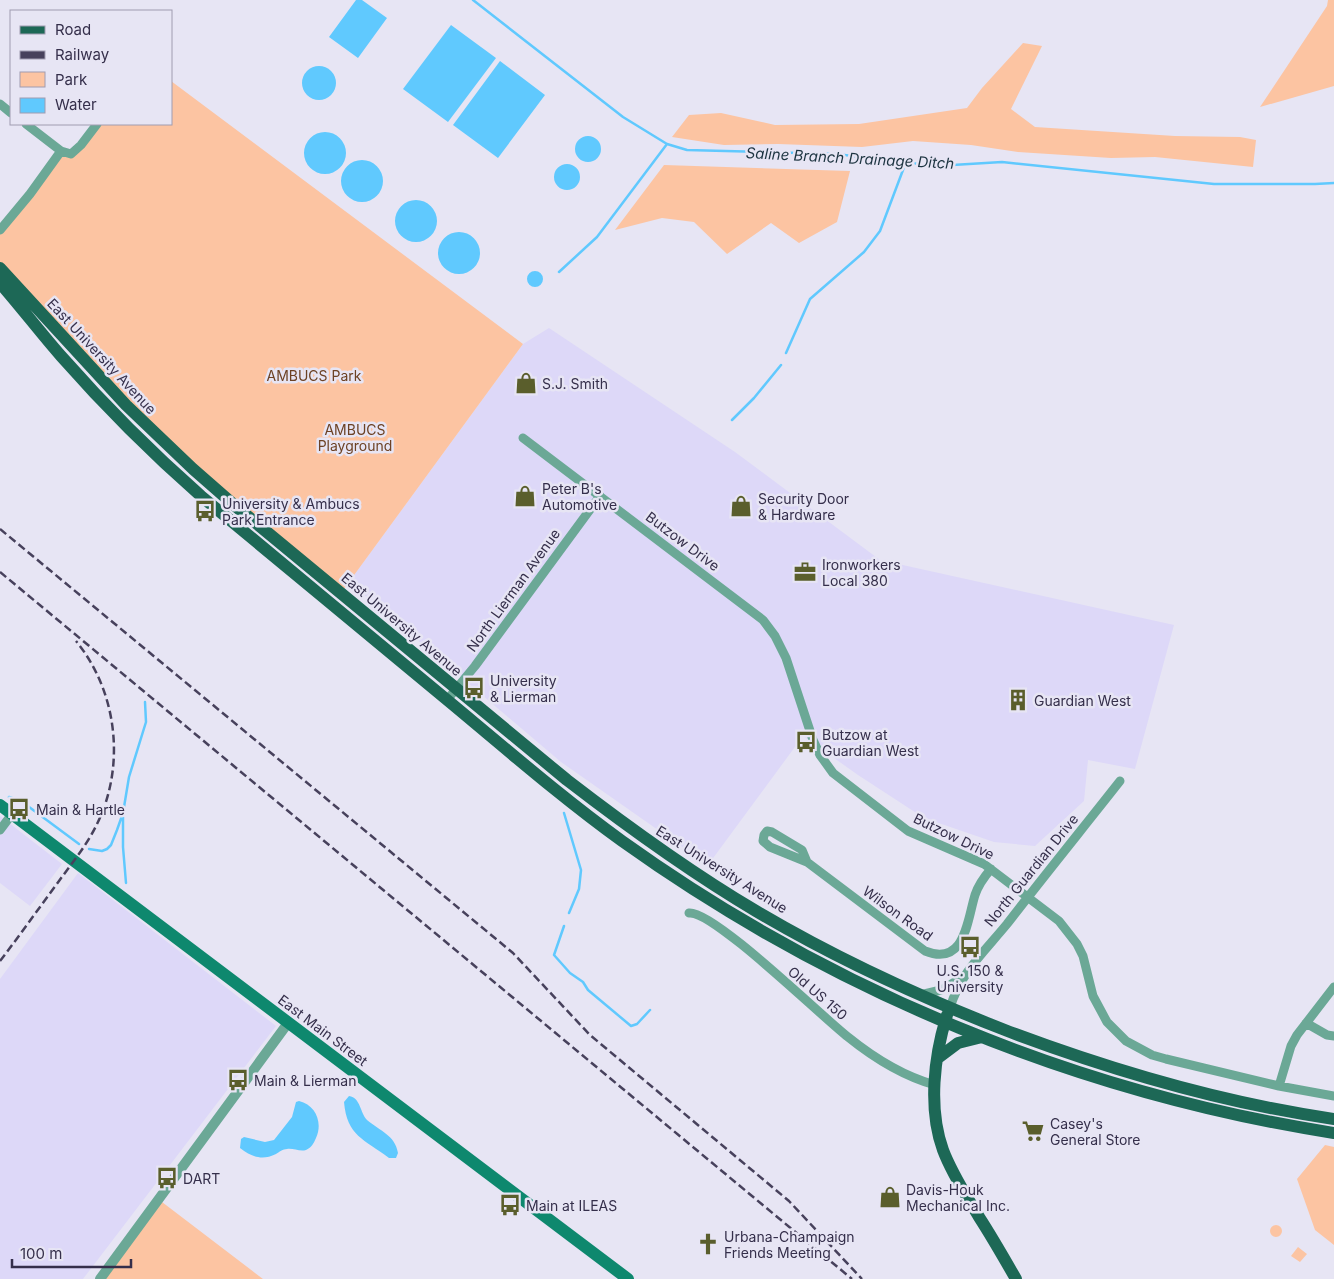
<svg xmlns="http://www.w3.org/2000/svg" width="1334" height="1279" font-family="Inter,sans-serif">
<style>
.built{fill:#ddd8f8}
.green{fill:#fcc4a2}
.water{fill:#60c9fe}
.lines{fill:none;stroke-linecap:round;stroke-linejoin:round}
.stream{stroke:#60c9fe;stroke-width:2.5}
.minor{stroke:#6ba896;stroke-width:9}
.tertiary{stroke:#6ba896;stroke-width:10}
.secondary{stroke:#0e886e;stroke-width:12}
.primary{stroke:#1d6856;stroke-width:12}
.rail{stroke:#47415c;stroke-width:2.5;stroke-dasharray:8 4;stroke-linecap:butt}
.labels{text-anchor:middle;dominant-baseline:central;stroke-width:5;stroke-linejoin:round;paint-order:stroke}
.street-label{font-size:14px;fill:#352f4b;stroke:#e7e5f4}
.park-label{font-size:14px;fill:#6d4225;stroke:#e7e5f4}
.poi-label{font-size:14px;fill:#352f4b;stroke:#e7e5f4;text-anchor:start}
.water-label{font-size:15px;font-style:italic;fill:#1d3441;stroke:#e7e5f4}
</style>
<rect width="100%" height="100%" fill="#e7e5f4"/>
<path class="built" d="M 549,328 L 735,452 L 880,560 L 1174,625 L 1135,769 L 1088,760 L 1084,801 L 1035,846 L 994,842 L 924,818 L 858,775 L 803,736 L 708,865 L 561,762 L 349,582 L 523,344 Z
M 0,816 L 62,864 L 30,906 L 0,883 Z
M 78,873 L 276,1026 L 83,1279 L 0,1279 L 0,979 Z"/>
<path class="green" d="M 1328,0 L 1334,0 L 1334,86 L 1260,107 L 1327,6 Z
M 1023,43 L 1042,46 L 1011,109 L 1035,127 L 1175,136 L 1240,137 L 1256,140 L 1253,167 L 1155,157 L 1111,158 L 1018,152 L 971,145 L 913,141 L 862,147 L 778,144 L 724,145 L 672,137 L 689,115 L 721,113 L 775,125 L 859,124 L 967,108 L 982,88 Z
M 171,81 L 523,344 L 341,593 L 193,469 L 0,268 L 0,230 L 61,151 L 70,154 L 97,124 L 171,124 Z
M 664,165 L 850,171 L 837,222 L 799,243 L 771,223 L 727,254 L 694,222 L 662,218 L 615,230 Z
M 1325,1145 L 1334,1147 L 1334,1245 L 1315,1230 L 1297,1179 Z
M 162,1202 L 263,1279 L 105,1279 Z
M1270 1231a6 6 0 1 1 12 0a6 6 0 1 1-12 0Z
M 1298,1247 L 1307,1254 L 1300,1262 L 1291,1256 Z"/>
<path class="water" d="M 356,0 L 362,0 L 387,18 L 358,58 L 329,37 Z
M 451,25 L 496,58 L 448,122 L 403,89 Z
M 500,61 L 545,95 L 498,158 L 453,125 Z
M302 83a17 17 0 1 1 34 0a17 17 0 1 1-34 0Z
M304 153a21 21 0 1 1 42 0a21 21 0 1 1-42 0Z
M575 149a13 13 0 1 1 26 0a13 13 0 1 1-26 0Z
M341 181a21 21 0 1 1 42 0a21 21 0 1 1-42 0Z
M554 177a13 13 0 1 1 26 0a13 13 0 1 1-26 0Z
M395 221a21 21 0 1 1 42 0a21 21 0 1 1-42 0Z
M438 253a21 21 0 1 1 42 0a21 21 0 1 1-42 0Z
M527 279a8 8 0 1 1 16 0a8 8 0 1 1-16 0Z
M 349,1096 C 361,1098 360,1113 367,1120 C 380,1131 395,1135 398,1153 L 396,1158 L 389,1158 C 364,1139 347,1136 344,1102 Z
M 299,1101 C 316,1105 323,1123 316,1138 C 314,1143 311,1148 306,1150 C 300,1152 293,1148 287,1149 C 283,1149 279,1152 276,1154 C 262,1161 252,1157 240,1148 L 241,1139 L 244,1137 L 265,1142 L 274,1140 L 292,1117 L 296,1102 Z"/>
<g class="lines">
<path class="stream" d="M 473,0 L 623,117 L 667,144 L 687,150 L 836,154 L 936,166 L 1002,162 L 1214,184 L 1315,184 L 1334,183
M 559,272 L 597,237 L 667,144
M 786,353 L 810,299 L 864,252 L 880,231 L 906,162
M 732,420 L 754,398 L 781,365
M 9,797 L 21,801 L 79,844
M 564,813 L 581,870 L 579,889 L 569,913
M 123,817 L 123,847 L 126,883
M 89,849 L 102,851 L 107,849 L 111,845 L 117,830 L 123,813 L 129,777 L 146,722 L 145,702
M 564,926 L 554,955 L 570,973 L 583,982 L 588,990 L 631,1026 L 637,1024 L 650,1010"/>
<path class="minor" d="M 0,104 L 11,113
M 26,124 L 61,151 L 71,154 L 81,145 L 97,124
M 0,230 L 30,194 L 61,151
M 523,438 L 763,620 L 775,636 L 786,658 L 813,740 L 820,755 L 833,773 L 908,831 L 984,864 L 1059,921 L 1077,944 L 1083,956 L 1093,996 L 1107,1022 L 1126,1041 L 1152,1055 L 1166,1059 L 1279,1086 L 1334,1096
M 447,700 L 475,666 L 600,496
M 0,830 L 12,814
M 807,862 L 802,850 L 772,832 L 767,831 L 764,835 L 763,841 L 770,847 L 807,862 L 925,951 C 965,967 967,921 975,895 C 978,886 984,877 991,869
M 689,913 C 713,910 822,1017 848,1037 C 874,1058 903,1076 935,1085
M 920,995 L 941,990 L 963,977
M 950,1008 C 960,973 985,951 1007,924 C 1044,876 1083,828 1120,781
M 1306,1023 L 1327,1035 L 1334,1036
M 1279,1086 L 1291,1046 L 1297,1035 L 1334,987"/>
<path class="tertiary" d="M 100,1279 L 288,1023"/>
<path class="secondary" d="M 0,805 L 628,1279"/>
<path class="primary" d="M 0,268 L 126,405 L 193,469 L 233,504 L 567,780 C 628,827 690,872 756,911 C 837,959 922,998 1010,1032 C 1114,1071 1223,1103 1334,1119
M 0,283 C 21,307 40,332 61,356 C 105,406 151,452 201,496 C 283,563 364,632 446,699 C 504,747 561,797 622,841 C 833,992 1078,1093 1334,1133
M 947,1015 C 934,1056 928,1109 943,1150 C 952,1174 966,1195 979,1217 C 992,1237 1004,1258 1016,1279
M 938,1058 L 958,1043 L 982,1037"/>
<path class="rail" d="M 0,529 L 513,953 L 590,1035 L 789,1201 L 862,1279
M 0,572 L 852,1279
M 0,961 C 20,935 39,908 59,881 C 72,863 87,845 97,824 C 126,765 117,691 76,641"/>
</g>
<defs>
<g id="shop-bare" transform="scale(1.725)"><path d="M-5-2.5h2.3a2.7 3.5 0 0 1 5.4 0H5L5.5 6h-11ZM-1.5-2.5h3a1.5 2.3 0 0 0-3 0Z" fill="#5a5e2c" stroke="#e7e5f4" stroke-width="2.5" paint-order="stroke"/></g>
<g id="bus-bare" transform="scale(1.725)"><path d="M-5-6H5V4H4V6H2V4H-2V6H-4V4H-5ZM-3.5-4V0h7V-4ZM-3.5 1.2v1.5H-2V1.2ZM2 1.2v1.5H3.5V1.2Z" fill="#5a5e2c" stroke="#e7e5f4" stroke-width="2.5" paint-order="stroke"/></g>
<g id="office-bare" transform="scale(1.725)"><path d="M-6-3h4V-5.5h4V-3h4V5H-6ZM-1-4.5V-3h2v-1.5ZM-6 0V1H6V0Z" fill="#5a5e2c" stroke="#e7e5f4" stroke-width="2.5" paint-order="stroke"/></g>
<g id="building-bare" transform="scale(1.725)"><path d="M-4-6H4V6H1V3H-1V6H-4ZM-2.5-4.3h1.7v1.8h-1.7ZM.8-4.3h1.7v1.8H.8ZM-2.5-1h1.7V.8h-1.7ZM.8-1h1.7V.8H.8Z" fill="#5a5e2c" stroke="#e7e5f4" stroke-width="2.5" paint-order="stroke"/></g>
<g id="supermarket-bare" transform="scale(1.725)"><path d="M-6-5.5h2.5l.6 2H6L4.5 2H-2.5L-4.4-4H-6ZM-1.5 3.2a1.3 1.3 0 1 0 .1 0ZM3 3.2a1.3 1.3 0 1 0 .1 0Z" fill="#5a5e2c" stroke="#e7e5f4" stroke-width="2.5" paint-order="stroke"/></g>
<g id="church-bare" transform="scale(1.725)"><path d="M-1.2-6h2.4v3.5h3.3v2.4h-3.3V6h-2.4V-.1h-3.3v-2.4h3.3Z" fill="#5a5e2c" stroke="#e7e5f4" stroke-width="2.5" paint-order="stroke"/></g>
</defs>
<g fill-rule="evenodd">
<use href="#shop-bare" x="526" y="383"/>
<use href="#shop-bare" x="525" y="496"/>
<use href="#shop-bare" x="741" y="506"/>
<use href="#bus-bare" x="205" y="511"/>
<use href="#office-bare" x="805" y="572"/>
<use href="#bus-bare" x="474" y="688"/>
<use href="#building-bare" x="1018" y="700"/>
<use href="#bus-bare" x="806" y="742"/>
<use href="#bus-bare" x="19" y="809"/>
<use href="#bus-bare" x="970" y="947"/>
<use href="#bus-bare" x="238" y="1080"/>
<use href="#supermarket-bare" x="1033" y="1131"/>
<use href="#bus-bare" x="167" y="1178"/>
<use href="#shop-bare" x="890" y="1197"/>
<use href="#bus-bare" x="510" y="1205"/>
<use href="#church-bare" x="708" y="1244"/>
</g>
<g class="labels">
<g class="street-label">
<text transform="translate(102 356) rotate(47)">East University Avenue</text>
<text transform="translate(683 541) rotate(37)">Butzow Drive</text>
<text transform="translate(513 590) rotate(-54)">North Lierman Avenue</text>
<text transform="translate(402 624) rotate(40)">East University Avenue</text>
<text transform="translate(954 836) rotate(26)">Butzow Drive</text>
<text transform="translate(722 869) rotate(32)">East University Avenue</text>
<text transform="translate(1031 870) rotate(-51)">North Guardian Drive</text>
<text transform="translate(898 913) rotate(36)">Wilson Road</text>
<text transform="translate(818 993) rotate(41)">Old US 150</text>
<text transform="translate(323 1030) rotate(37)">East Main Street</text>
</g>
<g class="park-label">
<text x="314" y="375">AMBUCS Park</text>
<text x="355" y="429">AMBUCS<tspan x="355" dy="16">Playground</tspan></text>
</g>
<g class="poi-label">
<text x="542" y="383">S.J. Smith</text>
<text x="542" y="488">Peter B's<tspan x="542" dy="16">Automotive</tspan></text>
<text x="758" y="498">Security Door<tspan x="758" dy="16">&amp; Hardware</tspan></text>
<text x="222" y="503">University &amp; Ambucs<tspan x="222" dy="16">Park Entrance</tspan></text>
<text x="822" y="564">Ironworkers<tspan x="822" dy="16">Local 380</tspan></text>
<text x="490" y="680">University<tspan x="490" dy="16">&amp; Lierman</tspan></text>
<text x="1034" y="700">Guardian West</text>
<text x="822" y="734">Butzow at<tspan x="822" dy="16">Guardian West</tspan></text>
<text x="36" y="809">Main &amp; Hartle</text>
<text x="970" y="970" text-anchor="middle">U.S. 150 &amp;<tspan x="970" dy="16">University</tspan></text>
<text x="254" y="1080">Main &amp; Lierman</text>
<text x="1050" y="1123">Casey's<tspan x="1050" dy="16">General Store</tspan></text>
<text x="183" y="1178">DART</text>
<text x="906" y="1189">Davis-Houk<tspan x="906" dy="16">Mechanical Inc.</tspan></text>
<text x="526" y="1205">Main at ILEAS</text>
<text x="724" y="1236">Urbana-Champaign<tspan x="724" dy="16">Friends Meeting</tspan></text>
</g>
<g class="water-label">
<text transform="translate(850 158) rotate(3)">Saline Branch Drainage Ditch</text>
</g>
</g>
<rect x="10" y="10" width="162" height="115" fill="#e7e5f4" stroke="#a09cb0"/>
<rect x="20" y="26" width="25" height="8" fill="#1d6856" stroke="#a09cb0"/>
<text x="55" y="35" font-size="15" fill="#352f4b">Road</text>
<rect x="20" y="51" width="25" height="8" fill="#47415c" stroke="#a09cb0"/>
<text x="55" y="60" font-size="15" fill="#352f4b">Railway</text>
<rect x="20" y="72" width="25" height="15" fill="#fcc4a2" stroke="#a09cb0"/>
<text x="55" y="85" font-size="15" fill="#352f4b">Park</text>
<rect x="20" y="98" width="25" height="15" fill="#60c9fe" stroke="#a09cb0"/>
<text x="55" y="110" font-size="15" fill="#352f4b">Water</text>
<path d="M12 1259v8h119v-8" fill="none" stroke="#352f4b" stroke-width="2.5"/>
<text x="20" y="1259" font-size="15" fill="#352f4b" stroke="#e7e5f4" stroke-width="4" paint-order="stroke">100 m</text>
</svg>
